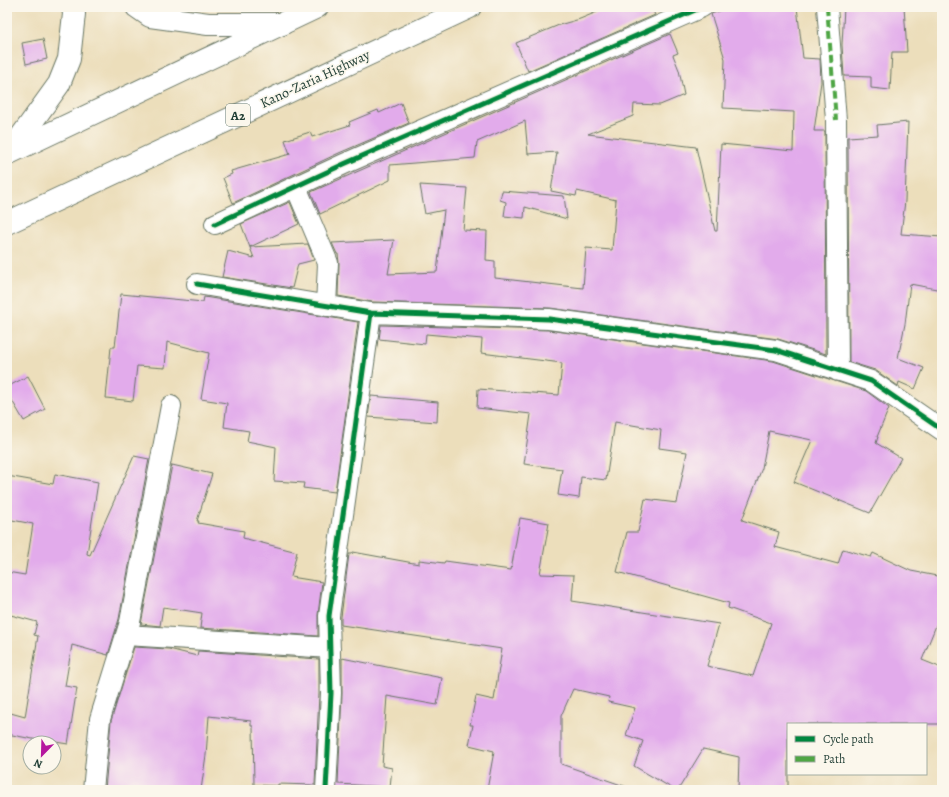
<svg xmlns="http://www.w3.org/2000/svg" width="949" height="797" font-family="Alegreya,serif">
<style>
.building{fill:#e2abeb}
.lines{fill:none;stroke-linecap:round;stroke-linejoin:round}
.street-casing{stroke:#677563;stroke-width:22}
.secondary-casing{stroke:#677563;stroke-width:24}
.highway-casing{stroke:#677563;stroke-width:24}
.street{stroke:#fff;stroke-width:20}
.secondary{stroke:#fff;stroke-width:22}
.highway{stroke:#fff;stroke-width:22}
.quiet{stroke:#4fa644;stroke-width:4;stroke-dasharray:8 4;stroke-linecap:butt}
.cycleway-casing{stroke:#fbf7ec;stroke-width:8}
.cycleway{stroke:#00873e;stroke-width:5}
.labels{text-anchor:middle;dominant-baseline:central;stroke-width:3.5;stroke-linejoin:round;paint-order:stroke}
.shield{fill:#fbf7ec;stroke:#61756b;stroke-width:1}
.shield-label{font-size:13px;font-weight:bold;fill:#1f3d34}
.street-label{font-size:14px;fill:#1f3d34;stroke:#fbf7ec}
</style>
<rect width="100%" height="100%" fill="#fbf7ec"/>
<filter id="ink" filterUnits="userSpaceOnUse"><feTurbulence type="fractalNoise" baseFrequency=".025" numOctaves="2"/><feDisplacementMap in="SourceGraphic" scale="8" xChannelSelector="R" yChannelSelector="G"/><feConvolveMatrix kernelMatrix="1 2 1 2 8 2 1 2 1" color-interpolation-filters="sRGB"/></filter>
<filter id="wash" filterUnits="userSpaceOnUse"><feTurbulence type="fractalNoise" baseFrequency=".012" numOctaves="4" result="noise"/><feDisplacementMap in="SourceGraphic" scale="16" xChannelSelector="R" yChannelSelector="G"/><feGaussianBlur stdDeviation="0.9" result="paint"/><feColorMatrix in="noise" values="0 0 0 0 0 0 0 0 0 0 0 0 0 0 0 0 0 1.4 0 .05"/><feComposite in="paint" operator="in"/></filter>
<g filter="url(#wash)">
<rect width="100%" height="100%" fill="#ecdebb"/>
<g id="blocks">
<path class="building" d="M 609,7 L 651,7 L 655,15 L 528,71 L 516,43 L 559,25 L 580,19 Z
M 731,7 L 797,7 L 803,58 L 820,59 L 821,82 L 814,131 L 825,131 L 826,354 L 778,339 L 550,308 L 372,302 L 338,296 L 339,263 L 338,254 L 337,254 L 332,243 L 394,240 L 388,274 L 437,272 L 444,210 L 425,214 L 420,185 L 467,188 L 463,230 L 487,231 L 486,260 L 495,261 L 495,278 L 583,288 L 586,248 L 612,250 L 616,200 L 577,191 L 576,196 L 551,191 L 557,152 L 528,154 L 525,121 L 477,142 L 475,158 L 390,165 L 390,180 L 320,214 L 311,192 L 670,34 L 678,53 L 673,55 L 679,70 L 684,95 L 660,105 L 634,104 L 633,116 L 588,134 L 696,147 L 715,231 L 717,231 L 721,144 L 793,151 L 794,112 L 723,108 L 725,59 L 711,14 Z
M 844,7 L 904,7 L 907,52 L 892,52 L 890,90 L 871,88 L 871,77 L 844,76 L 842,45 Z
M 43,39 L 47,59 L 26,64 L 22,43 Z
M 401,103 L 409,123 L 339,153 L 233,203 L 223,178 L 232,174 L 231,171 L 290,154 L 285,140 L 310,132 L 312,137 L 350,125 L 349,122 L 378,110 L 379,113 Z
M 908,122 L 905,201 L 901,234 L 942,237 L 942,290 L 910,284 L 905,324 L 898,358 L 924,368 L 915,389 L 899,382 L 898,386 L 875,370 L 849,362 L 848,137 L 878,135 L 877,125 Z
M 502,191 L 564,196 L 567,219 L 525,207 L 524,218 L 504,216 L 506,202 L 500,200 Z
M 290,202 L 299,224 L 250,247 L 308,244 L 314,260 L 298,264 L 292,288 L 222,277 L 228,251 L 254,258 L 241,224 Z
M 121,294 L 203,302 L 204,297 L 358,322 L 335,492 L 303,488 L 304,483 L 274,481 L 276,447 L 247,441 L 249,431 L 224,427 L 227,403 L 201,399 L 209,353 L 167,342 L 165,368 L 137,366 L 133,401 L 106,398 L 111,347 L 115,347 Z
M 381,325 L 548,330 L 773,361 L 866,391 L 889,408 L 877,437 L 878,437 L 876,443 L 901,458 L 870,513 L 794,482 L 812,440 L 769,431 L 762,468 L 742,520 L 779,532 L 775,547 L 838,564 L 843,549 L 871,557 L 873,553 L 911,571 L 942,577 L 942,625 L 937,623 L 922,660 L 942,668 L 942,724 L 788,724 L 788,790 L 738,790 L 739,757 L 703,749 L 678,790 L 675,790 L 634,766 L 643,741 L 626,735 L 635,708 L 608,702 L 609,697 L 573,689 L 561,716 L 561,764 L 627,787 L 627,790 L 487,790 L 494,751 L 469,745 L 473,725 L 470,725 L 476,696 L 494,700 L 502,649 L 341,625 L 341,617 L 349,554 L 352,554 L 353,552 L 419,564 L 419,560 L 444,563 L 445,561 L 511,570 L 520,518 L 549,523 L 540,574 L 574,575 L 572,601 L 719,624 L 707,666 L 753,676 L 771,623 L 728,608 L 729,603 L 617,572 L 627,532 L 638,532 L 645,499 L 677,503 L 687,452 L 659,448 L 661,430 L 615,422 L 606,480 L 581,477 L 579,498 L 558,495 L 562,469 L 524,464 L 531,414 L 477,408 L 478,389 L 559,395 L 562,363 L 481,353 L 482,339 L 426,334 L 425,344 L 379,339 Z
M 28,376 L 45,409 L 24,421 L 7,392 L 7,387 Z
M 371,396 L 438,402 L 437,422 L 368,417 Z
M 134,456 L 149,459 L 119,619 L 108,655 L 72,645 L 65,686 L 77,688 L 68,744 L 43,740 L 43,741 L 7,734 L 7,712 L 25,717 L 38,636 L 34,635 L 37,622 L 7,614 L 7,572 L 25,575 L 33,524 L 7,519 L 7,476 L 53,484 L 55,474 L 98,482 L 87,554 L 90,555 Z
M 172,465 L 212,474 L 197,521 L 199,521 L 198,523 L 244,531 L 243,538 L 297,552 L 291,577 L 322,582 L 318,615 L 318,636 L 200,628 L 202,613 L 163,607 L 160,626 L 141,624 Z
M 134,647 L 169,649 L 197,656 L 198,651 L 319,659 L 319,693 L 315,785 L 278,784 L 278,786 L 254,785 L 253,726 L 251,726 L 251,721 L 209,716 L 206,755 L 201,790 L 105,790 L 111,721 Z
M 342,658 L 442,678 L 437,705 L 387,696 L 382,766 L 392,768 L 390,787 L 338,784 L 342,694 Z"/>
</g>
</g>
<g filter="url(#ink)">
<use href="#blocks" fill-opacity="0" stroke="#677563" stroke-width="1"/>
<g class="lines">
<g class="street-casing">
<path id="street" d="M 827,7 L 836,120 L 838,371
M 296,187 L 328,263 L 326,306
M 215,224 L 344,164 L 702,7
M 197,284 L 371,313 L 549,319 L 776,350 L 871,381 L 942,430
M 126,635 L 330,648
M 93,790 L 100,719 L 130,622 L 171,406
M 326,790 L 331,693 L 329,616 L 371,313"/>
</g>
<g class="secondary-casing">
<path id="secondary" d="M 137,7 L 150,16 L 208,24 L 282,24
M 10,152 L 59,84 L 69,59 L 74,14 L 73,7"/>
</g>
<g class="highway-casing">
<path id="highway" d="M 7,154 L 317,7
M 7,223 L 470,7"/>
</g>
<use href="#street" class="street"/>
<use href="#secondary" class="secondary"/>
<use href="#highway" class="highway"/>
<path class="quiet" d="M 827,7 L 836,120"/>
<g class="cycleway-casing">
<path id="cycleway" d="M 215,224 L 344,164 L 702,7
M 197,284 L 371,313 L 549,319 L 776,350 L 871,381 L 942,430
M 326,790 L 331,693 L 329,616 L 371,313"/>
</g>
<use href="#cycleway" class="cycleway"/>
</g>
</g>
<g class="labels">
<rect class="shield" x="226" y="104" width="24" height="22" rx="3"/>
<g class="shield-label">
<text x="238" y="115">A2</text>
</g>
<g class="street-label">
<text transform="translate(315 79) rotate(-25)">Kano-Zaria Highway</text>
</g>
</g>
<rect width="949" height="797" fill="none" stroke="#fbf7ec" stroke-width="24"/>
<rect x="787" y="723" width="140" height="52" fill="#fbf7ec" stroke="#a3ada2"/>
<rect x="795" y="736" width="20" height="6" fill="#00873e" stroke="#a3ada2"/>
<text x="823" y="743" font-size="12" fill="#1f3d34">Cycle path</text>
<rect x="795" y="756" width="20" height="6" fill="#4fa644" stroke="#a3ada2"/>
<text x="823" y="763" font-size="12" fill="#1f3d34">Path</text>
<g transform="translate(42 755) rotate(203)"><circle r="19" fill="#fbf7ec" stroke="#a3ada2"/>
<path d="M0-3L7 15L0 10L-7 15Z" fill="#b5179e"/>
<text y="-6" font-size="11" font-weight="bold" text-anchor="middle" fill="#1f3d34">N</text>
</g>
</svg>
